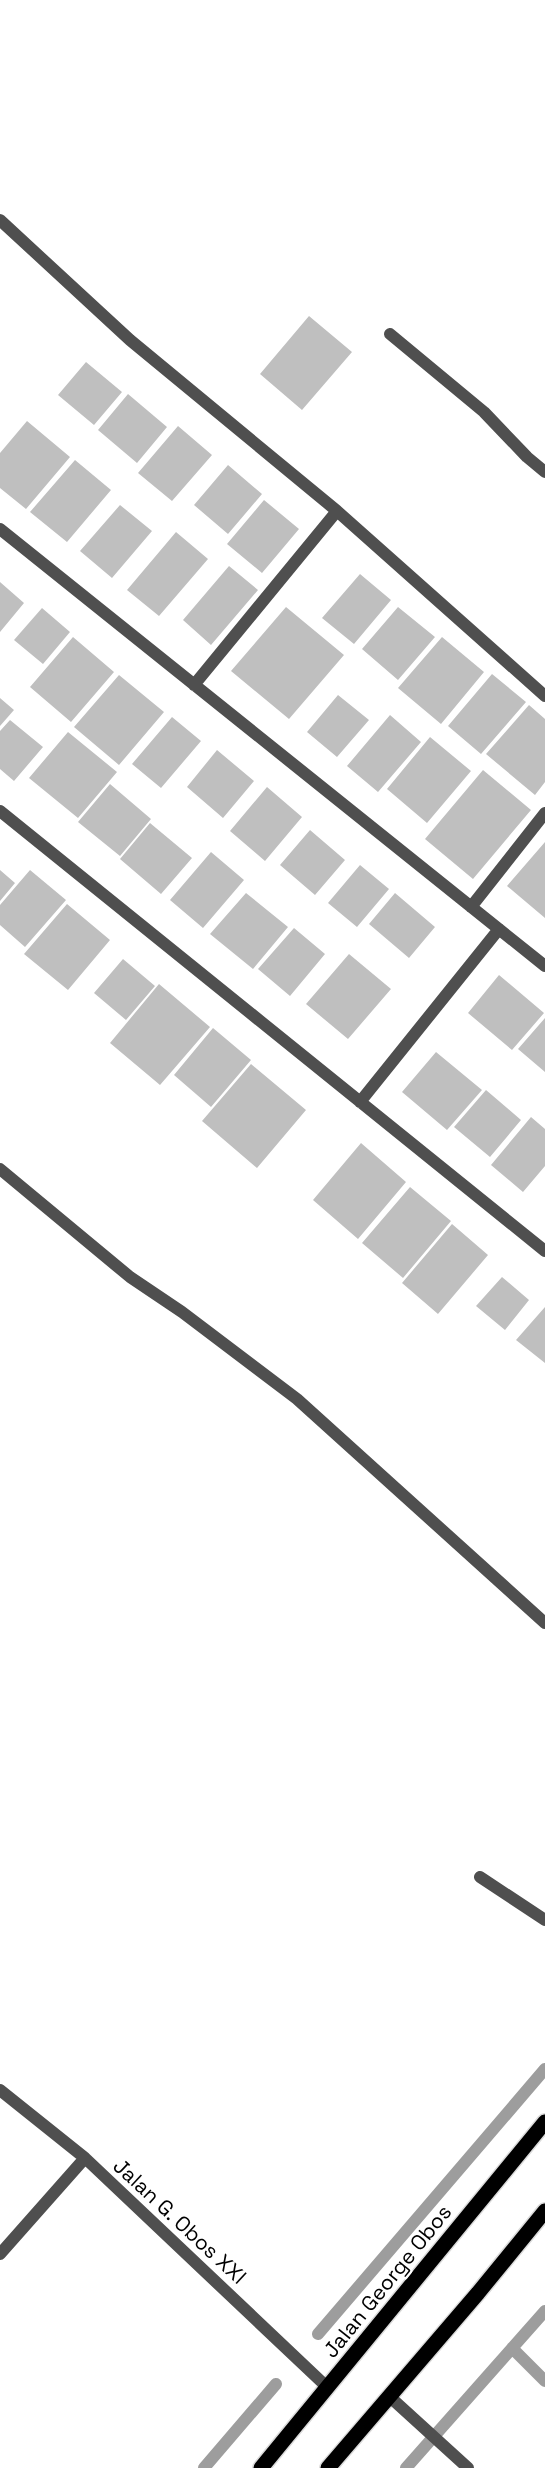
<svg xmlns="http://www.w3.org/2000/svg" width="545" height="2468" font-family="'Space Grotesk',sans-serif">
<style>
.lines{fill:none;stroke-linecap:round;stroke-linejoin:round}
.stream{stroke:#9d9d9d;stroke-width:12}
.building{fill:#bfbfbf}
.primary-casing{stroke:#dbdbdb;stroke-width:18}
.lane{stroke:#4f4f4f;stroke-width:12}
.street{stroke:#4f4f4f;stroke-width:12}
.primary{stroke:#000;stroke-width:15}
.labels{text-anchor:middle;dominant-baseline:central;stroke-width:4.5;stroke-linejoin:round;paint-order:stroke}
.street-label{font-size:21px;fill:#000;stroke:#fff}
</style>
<rect width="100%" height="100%" fill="#fff"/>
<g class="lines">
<path class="stream" d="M 318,2334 L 545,2069
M 512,2348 L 545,2381
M 204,2468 L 276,2384
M 406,2468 L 545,2311"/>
</g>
<path class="building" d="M 309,316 L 352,352 L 302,410 L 260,374 Z
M 86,362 L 122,392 L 94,425 L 58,395 Z
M 128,394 L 167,427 L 137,463 L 98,430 Z
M 27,421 L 70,457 L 26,509 L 0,488 L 0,453 Z
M 178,426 L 212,455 L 172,501 L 138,473 Z
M 75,460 L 111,490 L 67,542 L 30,512 Z
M 228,465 L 262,494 L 228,534 L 194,505 Z
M 264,500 L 299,529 L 262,573 L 227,544 Z
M 120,505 L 152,531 L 112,578 L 80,551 Z
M 176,532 L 208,559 L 159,616 L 127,590 Z
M 229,566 L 258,590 L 211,645 L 183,620 Z
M 360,574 L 391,600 L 354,644 L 322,618 Z
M 0,582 L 24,603 L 0,632 Z
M 286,607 L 344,655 L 289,719 L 231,671 Z
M 398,607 L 435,637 L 398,680 L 362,649 Z
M 42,608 L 70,632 L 43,664 L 14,640 Z
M 73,637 L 114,672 L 71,722 L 30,687 Z
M 442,637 L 484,672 L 441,724 L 398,688 Z
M 492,674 L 526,702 L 481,754 L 448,726 Z
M 119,675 L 164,712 L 119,765 L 74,727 Z
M 338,695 L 369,720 L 337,757 L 307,732 Z
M 0,698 L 14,710 L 0,726 Z
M 529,705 L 545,719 L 545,782 L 535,795 L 486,754 Z
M 390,715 L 421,742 L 378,792 L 347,766 Z
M 172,717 L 201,741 L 161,788 L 132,764 Z
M 10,720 L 43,747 L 14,781 L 0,769 L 0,731 Z
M 68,732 L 117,772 L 78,818 L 29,778 Z
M 430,737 L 471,771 L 427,823 L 387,789 Z
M 217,750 L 254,781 L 223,818 L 187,787 Z
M 483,770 L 531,810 L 473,879 L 425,839 Z
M 110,784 L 151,819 L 120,856 L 78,822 Z
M 267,787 L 302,817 L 265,861 L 230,831 Z
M 150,823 L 192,858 L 161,894 L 120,859 Z
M 310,830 L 345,860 L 315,895 L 280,865 Z
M 545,842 L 545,918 L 507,886 Z
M 211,852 L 244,880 L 203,928 L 170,900 Z
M 360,865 L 389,889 L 357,927 L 328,903 Z
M 0,870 L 15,883 L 0,901 Z
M 30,870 L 66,900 L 25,947 L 0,925 L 0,905 Z
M 246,893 L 288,927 L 253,969 L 210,934 Z
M 395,893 L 435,927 L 409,958 L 369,924 Z
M 67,904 L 110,940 L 68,990 L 24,954 Z
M 294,928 L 325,954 L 290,996 L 258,969 Z
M 349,954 L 391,989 L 348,1039 L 306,1004 Z
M 123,959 L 155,986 L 126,1020 L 94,993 Z
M 499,975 L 544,1013 L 512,1050 L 468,1013 Z
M 159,984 L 210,1027 L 160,1085 L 110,1043 Z
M 545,1018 L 545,1072 L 518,1049 Z
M 213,1028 L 251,1060 L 211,1107 L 174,1075 Z
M 436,1052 L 482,1090 L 447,1130 L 402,1092 Z
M 251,1064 L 306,1110 L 257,1168 L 202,1121 Z
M 486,1090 L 521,1120 L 490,1157 L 454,1127 Z
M 531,1117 L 545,1129 L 545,1166 L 523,1192 L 491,1165 Z
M 361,1143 L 406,1182 L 358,1239 L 313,1200 Z
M 410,1187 L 451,1221 L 403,1278 L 362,1243 Z
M 452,1224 L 488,1255 L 438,1314 L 402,1283 Z
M 502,1277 L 529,1300 L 505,1330 L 476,1306 Z
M 545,1307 L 545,1363 L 516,1340 Z"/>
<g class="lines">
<g class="primary-casing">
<path id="primary" d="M 261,2468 L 545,2122
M 328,2468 L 478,2293 L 545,2211"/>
</g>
<path class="lane" d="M 390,2397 L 468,2468"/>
<path class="street" d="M 0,220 L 130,340 L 337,511 L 545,696
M 390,334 L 484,412 L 527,457 L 545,472
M 0,529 L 545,966
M 194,685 L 337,511
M 0,811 L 545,1251
M 471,907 L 545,813
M 360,1102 L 499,929
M 0,1169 L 130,1277 L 182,1312 L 297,1399 L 545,1623
M 480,1877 L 545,1920
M 0,2090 L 85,2158 L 327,2387
M 0,2254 L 85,2158"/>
<use href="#primary" class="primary"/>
</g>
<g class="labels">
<g class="street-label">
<text transform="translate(180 2221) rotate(43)">Jalan G. Obos XXI</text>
<text transform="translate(387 2281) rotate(-51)">Jalan George Obos</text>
</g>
</g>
</svg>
